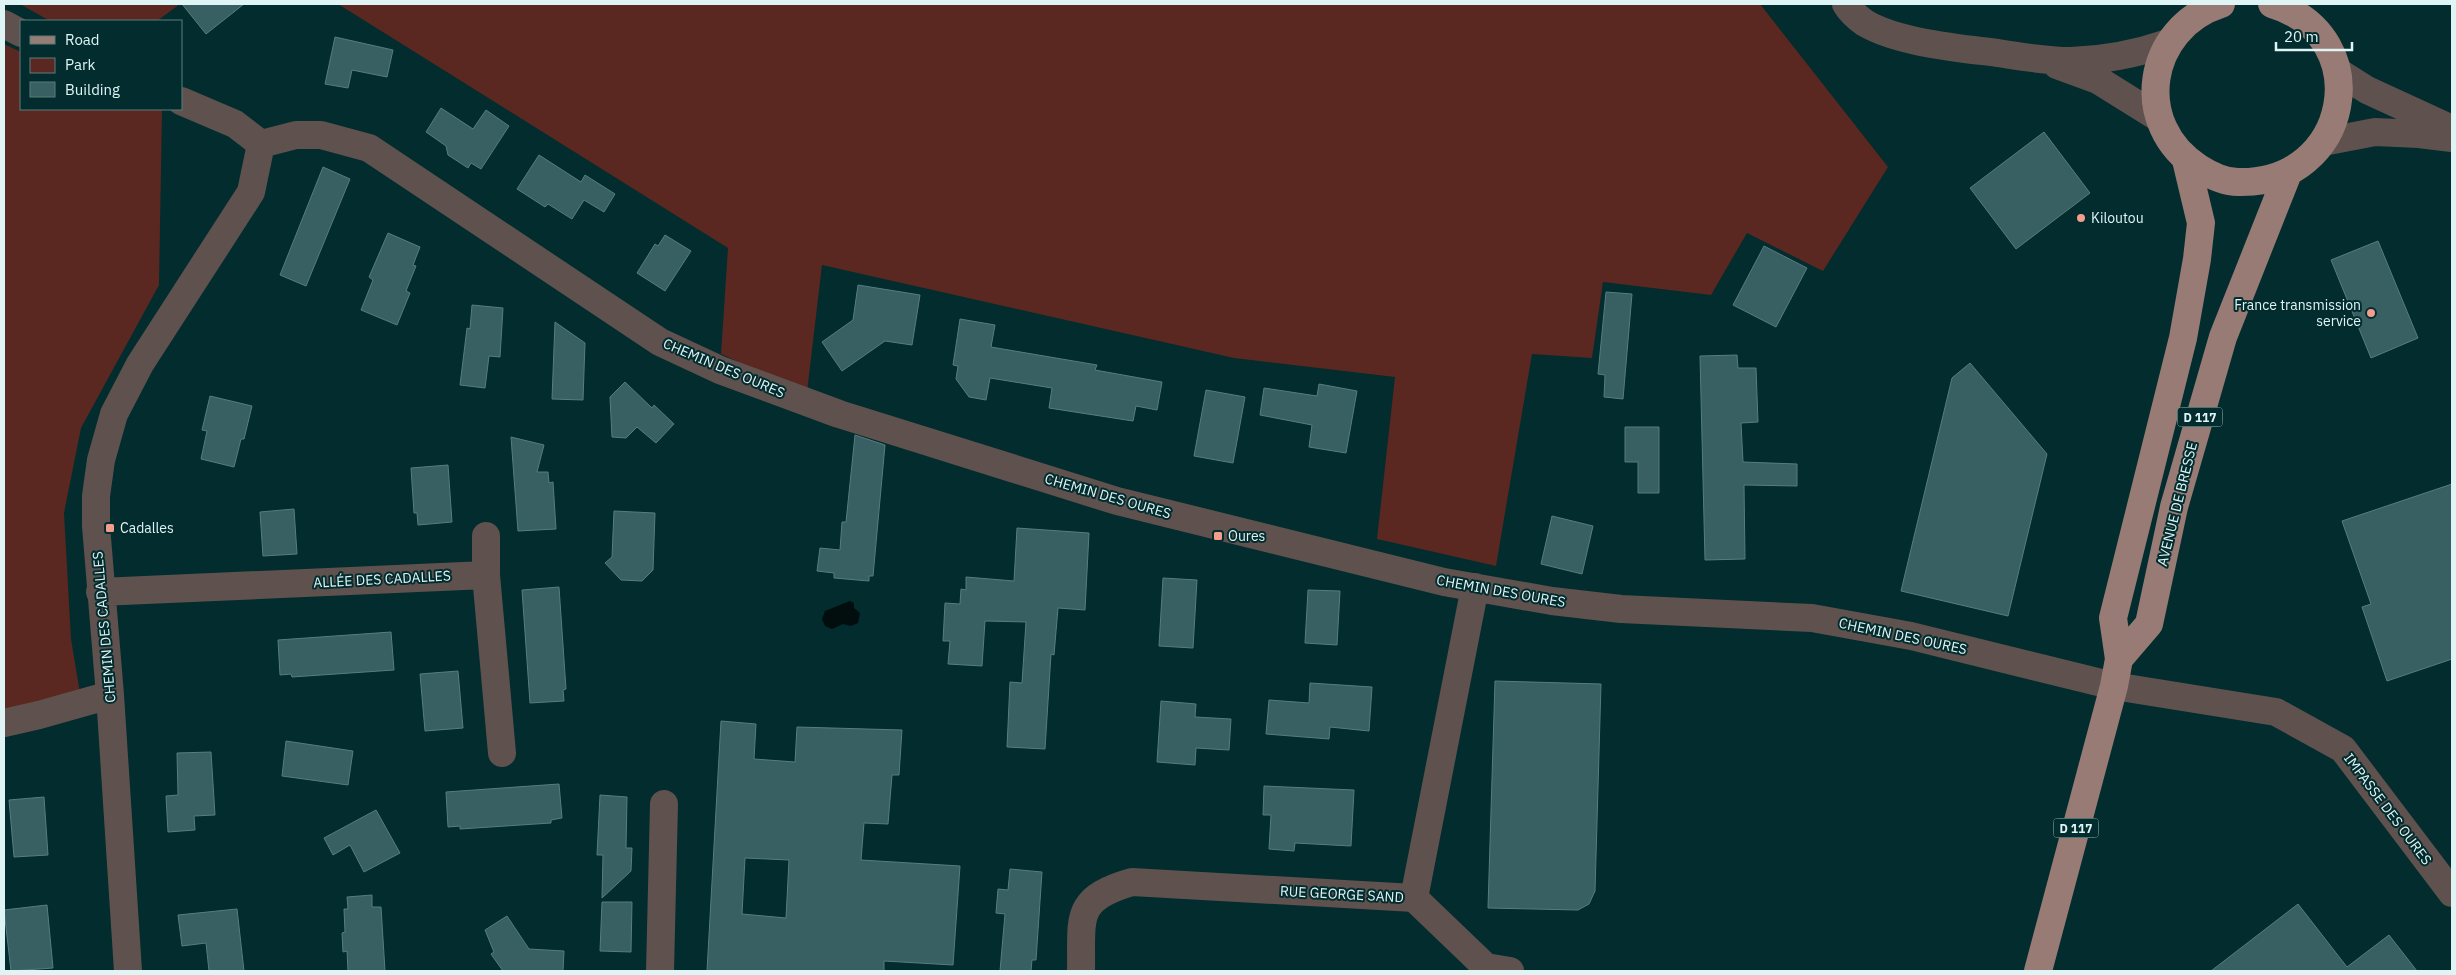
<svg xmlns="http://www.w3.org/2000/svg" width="2456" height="975" font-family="'IBM Plex Sans',sans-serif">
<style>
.green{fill:#5a2820}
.water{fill:#020d0e}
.building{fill:#385f61;stroke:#567d7f;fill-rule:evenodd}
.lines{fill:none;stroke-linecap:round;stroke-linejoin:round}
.minor{stroke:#5f514e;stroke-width:28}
.major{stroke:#987b75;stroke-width:28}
.poi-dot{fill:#f49d8d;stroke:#022c2e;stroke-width:2}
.labels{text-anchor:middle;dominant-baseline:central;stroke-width:4;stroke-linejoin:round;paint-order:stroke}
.shield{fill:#022c2e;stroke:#9db8b9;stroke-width:1}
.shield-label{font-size:12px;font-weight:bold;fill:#dff4f5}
.poi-label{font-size:14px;fill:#dff4f5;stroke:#022c2e;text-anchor:start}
.street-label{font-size:14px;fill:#dff4f5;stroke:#022c2e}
</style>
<rect width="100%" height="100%" fill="#022c2e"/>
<path class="green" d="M 20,4 L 180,4 L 157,21 L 50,21 Z
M 338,4 L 1760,4 L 1888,167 L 1823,271 L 1747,233 L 1711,295 L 1603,282 L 1592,358 L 1532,354 L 1496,566 L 1377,539 L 1395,377 L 1234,358 L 822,265 L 807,392 L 721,354 L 728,248 Z
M 4,44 L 21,52 L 21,109 L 162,109 L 159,285 L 81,428 L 64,513 L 71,639 L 80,693 L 4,713 Z"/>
<path class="water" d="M 850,601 L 854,603 L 854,608 L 860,613 L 858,623 L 851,626 L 843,624 L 832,629 L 825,626 L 822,619 L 825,611 Z"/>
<path class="building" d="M 182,4 L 244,4 L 206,34 Z
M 335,37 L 393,50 L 387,77 L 352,70 L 348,88 L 325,84 Z
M 441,108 L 473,129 L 486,110 L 509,126 L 481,169 L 471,163 L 468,168 L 448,155 L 446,146 L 426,132 Z
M 2044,132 L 2090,193 L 2016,249 L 1970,188 Z
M 539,155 L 581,182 L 585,175 L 615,194 L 604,212 L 584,200 L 572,219 L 548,204 L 545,207 L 517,189 Z
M 323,167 L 350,179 L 306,286 L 280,275 Z
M 388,233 L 420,247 L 413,265 L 416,266 L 406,291 L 410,293 L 397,325 L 361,310 L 373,280 L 369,277 Z
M 665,235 L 691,251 L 665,291 L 637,273 L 655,244 L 658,246 Z
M 2378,241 L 2418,338 L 2371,358 L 2331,260 Z
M 1764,246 L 1807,268 L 1776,327 L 1733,305 Z
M 858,285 L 920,295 L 912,345 L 885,341 L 842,371 L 822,342 L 853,320 Z
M 1606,292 L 1632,294 L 1623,399 L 1604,397 L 1605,375 L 1598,374 Z
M 472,305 L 503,308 L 500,357 L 489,356 L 485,388 L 460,385 L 467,328 L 470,329 Z
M 960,319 L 995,325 L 991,347 L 1097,365 L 1095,370 L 1162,382 L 1157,410 L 1136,406 L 1133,421 L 1049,408 L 1052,388 L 990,378 L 986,400 L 969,397 L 956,379 L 958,366 L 953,365 Z
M 555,322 L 585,343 L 583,400 L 552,399 Z
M 1737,355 L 1738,368 L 1756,368 L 1758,422 L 1741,423 L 1743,462 L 1797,464 L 1797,486 L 1744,485 L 1745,559 L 1705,560 L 1700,356 Z
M 1970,363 L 2047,454 L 2008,616 L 1901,591 L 1952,378 Z
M 625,382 L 652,408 L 654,405 L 674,424 L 656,443 L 637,427 L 626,438 L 612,437 L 610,397 Z
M 1319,384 L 1357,391 L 1346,453 L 1309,447 L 1312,425 L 1260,415 L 1264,388 L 1317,396 Z
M 1206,390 L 1245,397 L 1233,463 L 1194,456 Z
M 210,396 L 252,406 L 244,439 L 241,439 L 234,467 L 201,459 L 207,431 L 202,430 Z
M 1625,427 L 1659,427 L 1659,493 L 1638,493 L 1638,462 L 1625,462 Z
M 855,435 L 885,445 L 873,576 L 869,576 L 869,581 L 834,578 L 834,573 L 817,571 L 820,548 L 840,550 L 842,522 L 846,522 Z
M 511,437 L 544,445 L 537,472 L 548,472 L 549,483 L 553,482 L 556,529 L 518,531 Z
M 448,465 L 452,522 L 418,525 L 417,513 L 414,513 L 411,468 Z
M 2452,484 L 2452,659 L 2387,681 L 2362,607 L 2371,604 L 2342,521 Z
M 294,509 L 297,554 L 263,556 L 260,512 Z
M 614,511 L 655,513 L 653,570 L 642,581 L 621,580 L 605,563 L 612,557 Z
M 1552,516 L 1593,526 L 1582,574 L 1541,564 Z
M 1017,528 L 1089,533 L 1085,610 L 1058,608 L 1054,655 L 1051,654 L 1045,749 L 1007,747 L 1010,682 L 1022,683 L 1026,622 L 985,621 L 982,666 L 948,664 L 950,641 L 943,641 L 945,603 L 960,604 L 961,589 L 966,590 L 966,577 L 1014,581 Z
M 1163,578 L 1197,580 L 1193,648 L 1159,646 Z
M 559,587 L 566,689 L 563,690 L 564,701 L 530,703 L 522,590 Z
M 1308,590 L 1340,591 L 1337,645 L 1305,643 Z
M 391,632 L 394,670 L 292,677 L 291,674 L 280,675 L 278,640 Z
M 458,671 L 463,728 L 425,731 L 420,674 Z
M 1495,681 L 1601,684 L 1595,891 L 1589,904 L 1578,910 L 1488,908 Z
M 1310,683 L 1372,687 L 1369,731 L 1330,727 L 1329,739 L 1266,734 L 1269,700 L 1309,703 Z
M 1161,701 L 1196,704 L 1195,717 L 1231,719 L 1229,750 L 1196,748 L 1195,765 L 1157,762 Z
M 721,721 L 756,724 L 754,759 L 795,762 L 797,727 L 902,730 L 899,775 L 892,775 L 888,824 L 864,823 L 861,860 L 960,866 L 953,965 L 884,961 L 884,971 L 707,971 ZM 745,858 L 789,860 L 786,918 L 742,914 Z
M 286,741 L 353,751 L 348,785 L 282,776 Z
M 211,752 L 215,815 L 194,816 L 195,830 L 168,832 L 166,796 L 178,795 L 177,753 Z
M 559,784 L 562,818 L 551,820 L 551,823 L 460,829 L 460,826 L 448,827 L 446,792 Z
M 1264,786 L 1354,790 L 1351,846 L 1295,843 L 1294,851 L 1269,849 L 1271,815 L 1263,815 Z
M 600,795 L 627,797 L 626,848 L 632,848 L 631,871 L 602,898 L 603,855 L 597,855 Z
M 44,797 L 48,855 L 14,857 L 9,800 Z
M 376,810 L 400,853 L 364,872 L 350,845 L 333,855 L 324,838 Z
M 1010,869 L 1042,872 L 1036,960 L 1032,960 L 1031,971 L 1000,971 L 1005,914 L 996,913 L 998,889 L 1008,890 Z
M 372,895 L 372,907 L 381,907 L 385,971 L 348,971 L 347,951 L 343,952 L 342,933 L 345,932 L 344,909 L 348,909 L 347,897 Z
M 602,902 L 632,902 L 631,952 L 600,951 Z
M 2298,904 L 2347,967 L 2389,935 L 2417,971 L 2211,971 Z
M 47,905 L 53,968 L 11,971 L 4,910 Z
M 237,909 L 244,971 L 209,971 L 206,943 L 182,946 L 178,915 Z
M 507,916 L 529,949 L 564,951 L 563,971 L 503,971 L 491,954 L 494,952 L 485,930 Z"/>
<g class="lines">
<path class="minor" d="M 1846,4 C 1850,11 1858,18 1865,23 C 1899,43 1959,48 1998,53 C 2022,57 2047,61 2071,61 C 2104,60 2136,54 2168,43
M 4,24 L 21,33
M 2057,65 L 2098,80 L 2159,118
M 2337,71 L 2367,90 L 2452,129
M 181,101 L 235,124 L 261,144
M 2323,142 L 2375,132 L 2419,134 L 2452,138
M 261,144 L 296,135 L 321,135 L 369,148 L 660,342 L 720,370 L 839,414 L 1117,501 L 1444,582 L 1552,601 L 1621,609 L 1812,618 L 1911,636 L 2114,686 L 2276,712 L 2343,749 L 2452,893
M 486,536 L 486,575
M 100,592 L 486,575 L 502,753
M 4,723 L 39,715 L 110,695
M 1414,898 L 1486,967 L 1510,971
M 128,971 L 110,695 L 96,526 L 96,496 L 101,460 L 114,414 L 140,364 L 251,192 L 261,144
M 660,971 L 664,804
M 1081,971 C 1082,918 1073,899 1132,882 L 1414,898 L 1475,587"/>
<path class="major" d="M 2221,4 C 2146,28 2131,125 2199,168 C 2210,175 2225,182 2238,182 C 2351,185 2378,36 2272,4
M 2119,659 L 2149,624 L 2174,507 L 2223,337 L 2288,173
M 2038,971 L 2114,686 L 2119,659 L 2113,618 L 2183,338 L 2197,259 L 2201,223 L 2186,160"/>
</g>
<g class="poi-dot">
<circle cx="2081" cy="218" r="5"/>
<circle cx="2371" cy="313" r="5"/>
<rect x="105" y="523" width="10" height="10" rx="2.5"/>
<rect x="1213" y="531" width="10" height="10" rx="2.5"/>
</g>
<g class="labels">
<g class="shield">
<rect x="2177.5" y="407.5" width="45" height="19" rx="4"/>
<rect x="2053.5" y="818.5" width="45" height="19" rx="4"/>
</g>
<g class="shield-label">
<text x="2200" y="417">D 117</text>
<text x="2076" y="828">D 117</text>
</g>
<g class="poi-label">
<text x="2091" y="218">Kiloutou</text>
<text x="2361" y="305" text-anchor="end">France transmission<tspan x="2361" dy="16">service</tspan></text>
<text x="120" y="528">Cadalles</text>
<text x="1228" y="536">Oures</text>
</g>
<g class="street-label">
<text transform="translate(724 368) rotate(23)">CHEMIN DES OURES</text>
<text transform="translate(1108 496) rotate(16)">CHEMIN DES OURES</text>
<text transform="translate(2177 504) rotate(-76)">AVENUE DE BRESSE</text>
<text transform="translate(382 579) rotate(-3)">ALLÉE DES CADALLES</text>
<text transform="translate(1501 591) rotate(10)">CHEMIN DES OURES</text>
<text transform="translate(104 627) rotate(-95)">CHEMIN DES CADALLES</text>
<text transform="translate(1903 636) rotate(12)">CHEMIN DES OURES</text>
<text transform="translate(2388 809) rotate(53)">IMPASSE DES OURES</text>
<text transform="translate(1342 894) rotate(3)">RUE GEORGE SAND</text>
</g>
</g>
<rect width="2456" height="975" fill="none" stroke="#dff4f5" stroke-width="10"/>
<rect x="20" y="20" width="162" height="90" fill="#022c2e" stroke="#5a7c7e"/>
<rect x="30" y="36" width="25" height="8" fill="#987b75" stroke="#5a7c7e"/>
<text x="65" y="45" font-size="15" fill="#dff4f5">Road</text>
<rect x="30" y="58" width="25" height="15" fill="#5a2820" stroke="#5a7c7e"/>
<text x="65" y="70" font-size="15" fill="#dff4f5">Park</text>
<rect x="30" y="82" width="25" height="15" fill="#385f61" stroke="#5a7c7e"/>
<text x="65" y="95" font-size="15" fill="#dff4f5">Building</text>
<path d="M2276 42v8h76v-8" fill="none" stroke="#dff4f5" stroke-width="2.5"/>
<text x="2284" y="42" font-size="15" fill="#dff4f5" stroke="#022c2e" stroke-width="4" paint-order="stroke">20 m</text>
</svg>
